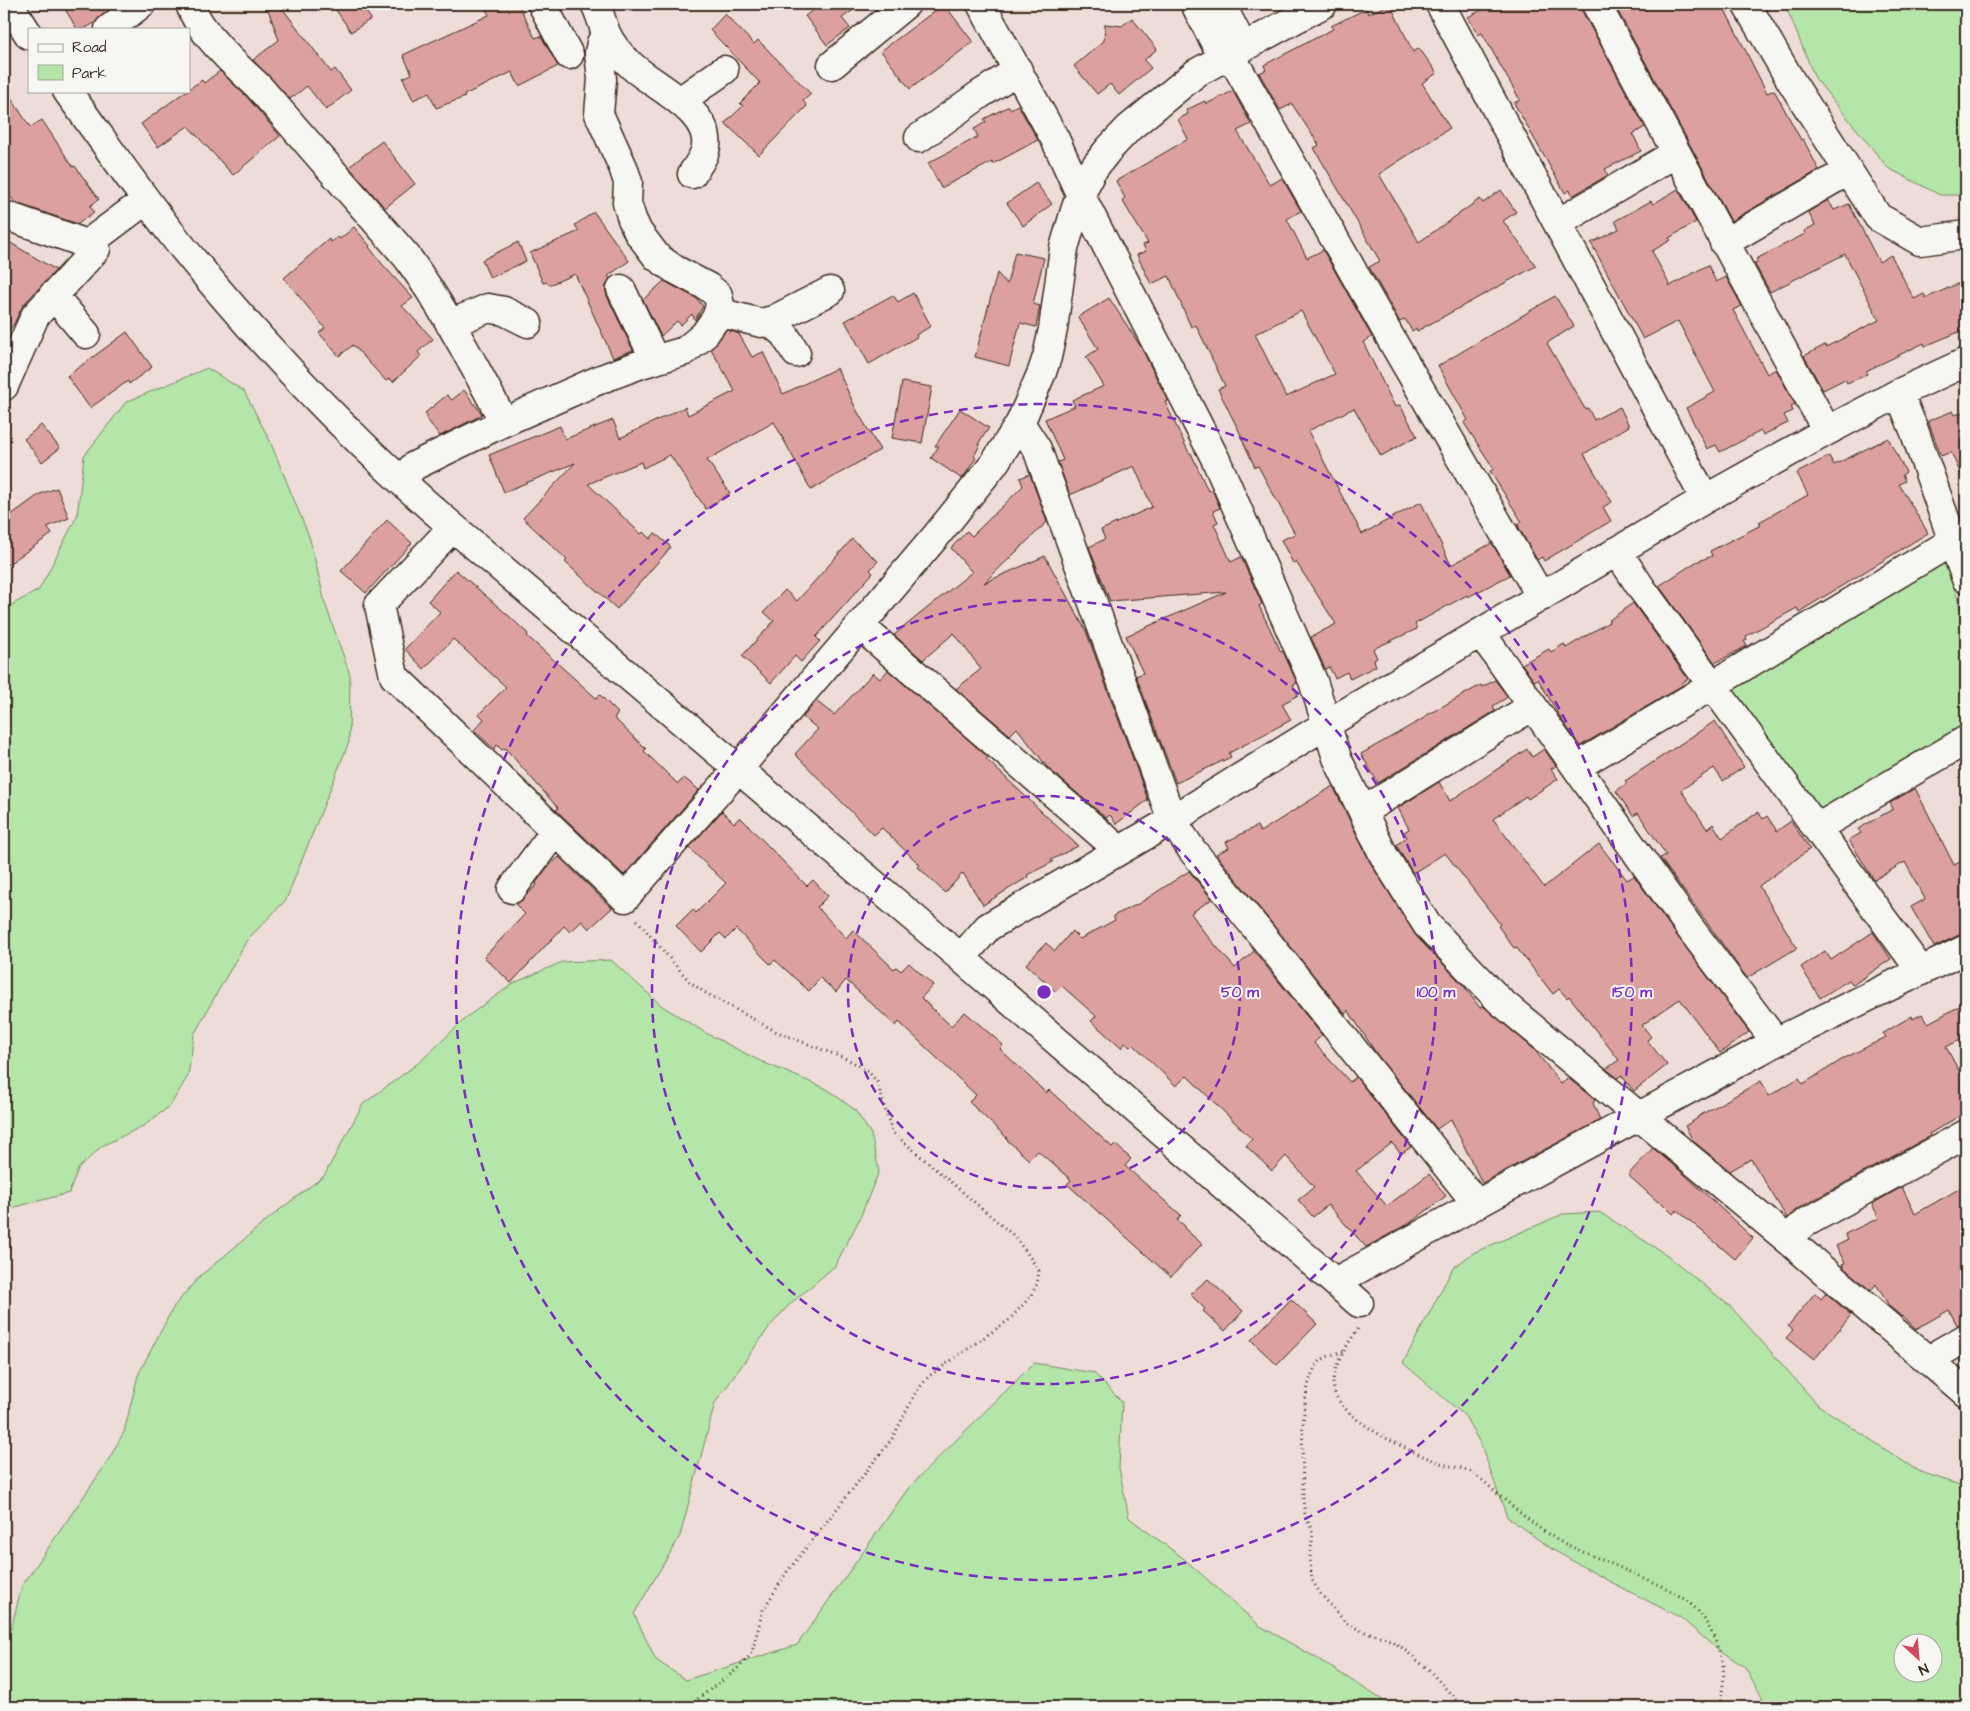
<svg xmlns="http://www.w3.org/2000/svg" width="1970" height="1711" font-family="'Architects Daughter',sans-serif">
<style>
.green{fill:#b3e6a8;stroke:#778863;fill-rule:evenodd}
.building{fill:#dca19e;stroke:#3b2a1e;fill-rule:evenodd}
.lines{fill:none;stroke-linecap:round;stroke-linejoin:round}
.minor-casing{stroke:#3b2a1e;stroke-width:31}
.path{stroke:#3b2a1e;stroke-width:3;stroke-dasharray:1 4;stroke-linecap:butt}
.minor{stroke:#f6f6f2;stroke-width:28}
.ring{fill:none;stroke:#7b2cbf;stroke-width:2.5;stroke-dasharray:9 6}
.centre{fill:#7b2cbf;stroke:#f6f6f2;stroke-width:2.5}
.ring-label{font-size:15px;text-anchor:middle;font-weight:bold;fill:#7b2cbf;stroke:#f6f6f2;stroke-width:4;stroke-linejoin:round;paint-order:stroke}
</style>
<rect width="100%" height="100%" fill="#eedcd9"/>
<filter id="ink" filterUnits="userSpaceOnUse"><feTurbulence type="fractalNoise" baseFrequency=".02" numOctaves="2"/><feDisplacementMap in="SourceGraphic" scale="10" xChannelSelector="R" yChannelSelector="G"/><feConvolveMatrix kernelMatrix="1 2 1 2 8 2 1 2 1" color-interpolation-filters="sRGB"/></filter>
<g filter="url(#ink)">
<path class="green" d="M 1785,4 L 1966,4 L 1966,195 L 1940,195 L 1888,168 L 1815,78 Z
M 207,368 L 244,391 L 270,441 L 310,539 L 325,603 L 350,675 L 349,742 L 286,900 L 247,940 L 212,1002 L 194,1035 L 188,1076 L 170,1106 L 145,1125 L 102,1146 L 78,1169 L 69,1193 L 4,1210 L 4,609 L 39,590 L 77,516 L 84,456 L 126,402 Z
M 1937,561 L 1947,566 L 1966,624 L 1966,726 L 1826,811 L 1815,810 L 1734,696 L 1735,683 Z
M 611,960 L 662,1006 L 706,1033 L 760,1061 L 827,1089 L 855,1110 L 871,1134 L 879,1171 L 859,1220 L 835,1266 L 789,1305 L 770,1326 L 715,1403 L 680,1536 L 634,1614 L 656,1660 L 686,1680 L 797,1645 L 910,1486 L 1034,1363 L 1094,1373 L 1122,1402 L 1119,1468 L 1129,1518 L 1183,1558 L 1260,1626 L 1315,1657 L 1384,1701 L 1389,1707 L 4,1707 L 4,1656 L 22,1586 L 106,1464 L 124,1432 L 138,1375 L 174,1306 L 199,1277 L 278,1211 L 324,1176 L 363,1104 L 421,1061 L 468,1016 L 514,983 L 562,962 Z
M 1599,1212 L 1667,1255 L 1731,1307 L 1818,1405 L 1918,1471 L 1966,1487 L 1966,1707 L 1757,1707 L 1763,1699 L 1745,1667 L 1712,1645 L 1681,1618 L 1607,1580 L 1553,1550 L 1507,1517 L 1481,1445 L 1465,1416 L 1403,1363 L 1453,1268 L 1473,1253 L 1563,1214 ZM 1902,1644 L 1932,1644 L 1932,1674 L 1902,1674 Z"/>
<path class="building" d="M 62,4 L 116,4 L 96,22 L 84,29 L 77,29 Z
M 266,4 L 279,4 L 331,72 L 335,69 L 351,90 L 326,110 L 307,86 L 290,99 L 253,60 L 279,40 Z
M 332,4 L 361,4 L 371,19 L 351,32 Z
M 483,4 L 518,4 L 535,38 L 541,36 L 558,66 L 519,86 L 512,72 L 464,95 L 465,97 L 436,108 L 429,93 L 413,100 L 403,78 L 412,74 L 403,55 L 489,15 Z
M 821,4 L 862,4 L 842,18 L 850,28 L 827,45 L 805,16 Z
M 944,4 L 973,42 L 910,89 L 881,51 Z
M 1390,4 L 1413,52 L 1419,48 L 1437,73 L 1422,83 L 1450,128 L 1379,174 L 1419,242 L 1480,199 L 1483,203 L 1501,190 L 1516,212 L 1503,221 L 1536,266 L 1417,331 L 1416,328 L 1412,331 L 1405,319 L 1400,322 L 1369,267 L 1380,261 L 1314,148 L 1319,145 L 1292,104 L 1280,110 L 1259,73 L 1266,70 L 1264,65 L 1333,29 L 1331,26 L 1366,9 L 1368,14 Z
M 1493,4 L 1580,4 L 1582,11 L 1645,127 L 1633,134 L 1641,151 L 1605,169 L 1608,175 L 1572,196 L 1570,190 L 1565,193 L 1514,103 L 1520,100 L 1482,33 L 1478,35 L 1468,17 Z
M 1614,4 L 1722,4 L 1767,93 L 1774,90 L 1801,140 L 1803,139 L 1819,170 L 1731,221 Z
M 725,14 L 754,44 L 758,40 L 811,94 L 803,101 L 807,106 L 759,155 L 725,123 L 743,106 L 740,103 L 760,83 L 710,30 Z
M 1132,18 L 1157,49 L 1144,60 L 1151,68 L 1119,95 L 1110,84 L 1097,94 L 1074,66 L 1104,41 L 1105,24 L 1122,26 Z
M 220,71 L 247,97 L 280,136 L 233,175 L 188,126 L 158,147 L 141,124 L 186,91 L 189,91 L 189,89 L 202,80 L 204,83 Z
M 4,87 L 30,127 L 42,120 L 73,167 L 75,166 L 99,199 L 90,206 L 94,212 L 78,224 L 16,203 L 4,189 Z
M 1233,91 L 1251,124 L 1237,131 L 1270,185 L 1282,178 L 1301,211 L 1287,219 L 1307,258 L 1323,250 L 1372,337 L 1363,342 L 1395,407 L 1400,405 L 1417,436 L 1381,456 L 1354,408 L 1308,431 L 1362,534 L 1421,502 L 1451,565 L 1492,543 L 1510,575 L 1468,597 L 1467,595 L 1415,624 L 1417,629 L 1373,649 L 1377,658 L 1374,660 L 1376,666 L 1350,679 L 1347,672 L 1335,678 L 1329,667 L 1325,669 L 1311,637 L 1336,624 L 1296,562 L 1293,563 L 1281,540 L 1295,534 L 1258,466 L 1255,467 L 1240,435 L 1241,435 L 1218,389 L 1225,386 L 1196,325 L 1191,327 L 1169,276 L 1151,284 L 1137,255 L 1146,251 L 1143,245 L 1148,243 L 1122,200 L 1125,198 L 1116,181 L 1188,139 L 1178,119 L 1188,114 L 1186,110 L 1205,101 L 1206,104 ZM 1301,311 L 1335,374 L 1286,397 L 1255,334 Z
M 1018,105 L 1038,140 L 993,164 L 992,162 L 941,188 L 928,163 L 978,137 L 974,129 L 986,122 L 984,119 L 1009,106 L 1010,109 Z
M 382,141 L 415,184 L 385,208 L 349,167 Z
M 1036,183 L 1052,204 L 1023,226 L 1007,203 Z
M 1678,189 L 1696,222 L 1669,238 L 1671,240 L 1652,251 L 1670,286 L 1708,265 L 1716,282 L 1726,277 L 1742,306 L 1733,310 L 1767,374 L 1776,369 L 1795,404 L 1791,406 L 1793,411 L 1784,415 L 1788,423 L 1763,435 L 1761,431 L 1720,452 L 1716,445 L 1707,449 L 1686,408 L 1715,392 L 1678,321 L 1643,339 L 1591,243 L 1619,229 L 1615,221 L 1651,201 L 1653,204 Z
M 1828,200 L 1834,210 L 1849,204 L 1879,262 L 1891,255 L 1914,299 L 1924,294 L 1926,298 L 1966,280 L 1966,329 L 1925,346 L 1924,343 L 1866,371 L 1867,374 L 1847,383 L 1845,379 L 1823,390 L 1804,356 L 1825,345 L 1826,347 L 1879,320 L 1845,254 L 1770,292 L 1754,263 L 1758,262 L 1756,259 L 1805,234 L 1804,231 L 1815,225 L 1808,212 Z
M 594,212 L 629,261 L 608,276 L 610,279 L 605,288 L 607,296 L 633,350 L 613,358 L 575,274 L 549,285 L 547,282 L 543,283 L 530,253 L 579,231 L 575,225 Z
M 354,227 L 370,246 L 369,247 L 383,265 L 413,298 L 402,306 L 433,339 L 418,352 L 421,356 L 393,382 L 390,378 L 386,381 L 353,345 L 339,356 L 319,333 L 325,328 L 284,278 L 329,239 L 331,242 L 338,237 L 340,239 Z
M 4,239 L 56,270 L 23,305 L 14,324 L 4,336 Z
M 518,242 L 526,261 L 490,278 L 482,260 Z
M 1015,252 L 1044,258 L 1033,304 L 1040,306 L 1036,327 L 1020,323 L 1009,366 L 975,357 L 997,273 L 1007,284 Z
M 664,281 L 696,298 L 703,306 L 695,320 L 692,314 L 681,325 L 677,321 L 661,336 L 643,300 Z
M 913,293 L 931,326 L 916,335 L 917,337 L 869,364 L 845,321 L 893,295 L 898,302 Z
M 1555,296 L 1574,326 L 1547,343 L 1585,409 L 1588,408 L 1594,420 L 1620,407 L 1629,426 L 1584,454 L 1612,502 L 1603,507 L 1611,521 L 1544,561 L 1542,557 L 1537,560 L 1519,528 L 1518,524 L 1522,522 L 1490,471 L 1494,469 L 1464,423 L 1468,420 L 1438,366 Z
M 1109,298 L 1141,347 L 1168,401 L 1165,402 L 1189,453 L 1191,453 L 1208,491 L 1212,489 L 1220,508 L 1213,511 L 1218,522 L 1214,524 L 1231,562 L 1241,557 L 1262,604 L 1259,606 L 1281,652 L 1283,651 L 1297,683 L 1293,685 L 1298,695 L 1282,704 L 1291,720 L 1229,753 L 1231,757 L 1176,783 L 1136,676 L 1143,673 L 1126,636 L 1226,592 L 1110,601 L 1089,547 L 1105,539 L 1101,530 L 1152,507 L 1134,466 L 1070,495 L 1058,462 L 1063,460 L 1045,419 L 1075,406 L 1072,400 L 1104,386 L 1086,357 L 1098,349 L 1078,317 Z
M 726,330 L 729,333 L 731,331 L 739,334 L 752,357 L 763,352 L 783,394 L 837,368 L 856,409 L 880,450 L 811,490 L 774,422 L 707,460 L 730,493 L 706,509 L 670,455 L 643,468 L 641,462 L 588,484 L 641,534 L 643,532 L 650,539 L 655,533 L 671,547 L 617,609 L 565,562 L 567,560 L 523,518 L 575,463 L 504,492 L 489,455 L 560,426 L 565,439 L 613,420 L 620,438 L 685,407 L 688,415 L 735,391 L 711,349 Z
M 127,332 L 152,367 L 129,384 L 128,381 L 90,408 L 67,376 Z
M 902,382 L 932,387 L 922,443 L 892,438 Z
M 464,390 L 482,414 L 476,418 L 440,436 L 426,418 L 428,416 L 425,413 L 447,395 L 452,400 Z
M 960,409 L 989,428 L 978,444 L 980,445 L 974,456 L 976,458 L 962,479 L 931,458 L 939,446 L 935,446 Z
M 1953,411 L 1955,415 L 1966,411 L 1966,486 L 1951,452 L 1941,456 L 1928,421 Z
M 41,425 L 60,448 L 42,462 L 24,439 Z
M 1888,438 L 1906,472 L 1902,475 L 1905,481 L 1899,484 L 1928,533 L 1799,612 L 1797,608 L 1746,636 L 1747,640 L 1744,641 L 1747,646 L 1715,663 L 1659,586 L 1696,562 L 1712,556 L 1710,551 L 1761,525 L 1759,522 L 1808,495 L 1797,473 L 1829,456 L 1834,465 Z
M 1030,474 L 1047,522 L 984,583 L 1045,556 L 1086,631 L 1148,800 L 1116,824 L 1110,815 L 1106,818 L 1048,768 L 1017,728 L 1010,735 L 956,689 L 981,669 L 954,633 L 923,660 L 894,635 L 972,572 L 951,548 L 967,531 L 972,536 L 1023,486 L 1020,478 Z
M 57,488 L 69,518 L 47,527 L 52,534 L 4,567 L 4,520 L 40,494 Z
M 387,520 L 412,543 L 366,593 L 341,571 Z
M 852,539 L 878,561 L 870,570 L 873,573 L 816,637 L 820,641 L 801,662 L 795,656 L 771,683 L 742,656 L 774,621 L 764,612 L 785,590 L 797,601 Z
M 456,570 L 509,616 L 528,634 L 527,636 L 596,698 L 600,695 L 618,713 L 614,718 L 646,749 L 644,751 L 678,784 L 684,778 L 699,790 L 624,875 L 556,810 L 558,808 L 505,748 L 502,750 L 497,745 L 494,749 L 474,730 L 484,719 L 479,714 L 506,687 L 453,639 L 424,669 L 405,649 L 440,612 L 428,601 Z
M 1633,603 L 1688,679 L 1682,683 L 1683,685 L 1580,746 L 1560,717 L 1538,679 L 1534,681 L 1522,664 L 1549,649 L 1551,652 L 1564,644 L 1566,648 L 1609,622 L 1608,621 Z
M 888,670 L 988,757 L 986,759 L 1078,846 L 1051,860 L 1053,862 L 1027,875 L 1028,877 L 983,905 L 963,873 L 945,893 L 918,867 L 920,865 L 882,828 L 874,835 L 795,754 L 818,729 L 803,717 L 816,701 L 834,715 L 873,673 L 880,679 Z
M 1495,680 L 1508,697 L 1493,706 L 1495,711 L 1378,783 L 1361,754 L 1426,717 L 1425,716 L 1481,685 L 1482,687 Z
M 1715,721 L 1744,767 L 1723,781 L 1714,768 L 1681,790 L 1707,829 L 1713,824 L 1722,838 L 1758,812 L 1763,819 L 1767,816 L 1777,831 L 1791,821 L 1810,849 L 1759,886 L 1797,948 L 1747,978 L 1660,858 L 1666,855 L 1638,813 L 1633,816 L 1616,791 L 1627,783 L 1625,781 Z
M 1527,749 L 1532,757 L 1544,749 L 1556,766 L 1551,769 L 1558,779 L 1528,799 L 1526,796 L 1493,819 L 1544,887 L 1599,844 L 1627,880 L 1634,876 L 1678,937 L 1749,1032 L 1720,1053 L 1680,999 L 1642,1025 L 1651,1037 L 1647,1040 L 1667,1065 L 1634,1091 L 1621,1075 L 1618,1078 L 1606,1069 L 1619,1060 L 1569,996 L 1567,998 L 1559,989 L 1553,994 L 1516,947 L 1514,948 L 1498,926 L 1500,924 L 1445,853 L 1413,873 L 1396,845 L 1407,837 L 1404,832 L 1409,829 L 1398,808 L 1439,782 L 1450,801 Z
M 1333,786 L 1371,864 L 1416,936 L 1463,985 L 1480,1008 L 1482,1005 L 1534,1049 L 1561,1084 L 1568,1078 L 1595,1100 L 1593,1103 L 1600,1120 L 1482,1183 L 1451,1119 L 1437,1129 L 1378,1056 L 1348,1010 L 1345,1014 L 1216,854 L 1229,848 L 1226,842 L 1257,826 L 1260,832 Z
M 1915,788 L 1954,865 L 1966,859 L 1966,934 L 1959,935 L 1934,947 L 1911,907 L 1925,899 L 1905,862 L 1874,880 L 1849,840 L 1861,833 L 1858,829 L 1893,809 L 1890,803 Z
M 722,811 L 734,823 L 740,817 L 807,886 L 813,880 L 828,896 L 817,907 L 846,938 L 853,930 L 894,969 L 896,967 L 901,971 L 909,963 L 933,985 L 921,998 L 951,1026 L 965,1012 L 1003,1045 L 1000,1049 L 1046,1093 L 1049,1090 L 1112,1147 L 1115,1144 L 1131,1159 L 1125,1166 L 1181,1215 L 1177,1220 L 1185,1226 L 1184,1228 L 1202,1244 L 1171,1277 L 1067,1184 L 1071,1180 L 1038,1151 L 1029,1160 L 1006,1139 L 1007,1138 L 969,1102 L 976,1095 L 899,1022 L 896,1026 L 846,980 L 836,992 L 820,978 L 809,991 L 775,960 L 770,964 L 736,929 L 726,939 L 720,933 L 701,952 L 676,926 L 693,909 L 696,913 L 726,883 L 689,848 Z
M 559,857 L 612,908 L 589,929 L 582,921 L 570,932 L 564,926 L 511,983 L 484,957 L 525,914 L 516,905 L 537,885 L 536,883 L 546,869 Z
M 1189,871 L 1212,899 L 1191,913 L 1204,932 L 1235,968 L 1254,951 L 1322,1035 L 1314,1043 L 1350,1082 L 1356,1077 L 1411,1147 L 1401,1154 L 1392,1143 L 1356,1171 L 1387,1206 L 1429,1174 L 1446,1196 L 1410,1223 L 1366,1247 L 1328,1205 L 1313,1217 L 1298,1200 L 1314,1187 L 1286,1156 L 1272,1171 L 1246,1146 L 1252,1139 L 1187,1076 L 1176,1086 L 1133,1044 L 1130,1047 L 1125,1043 L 1121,1048 L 1091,1021 L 1096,1016 L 1062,986 L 1056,992 L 1026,964 L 1046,943 L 1055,951 L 1072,931 L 1080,939 L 1115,920 L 1113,916 L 1140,903 Z
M 1873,932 L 1891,959 L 1853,985 L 1849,980 L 1820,998 L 1801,967 L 1825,951 L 1831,960 Z
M 1966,1003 L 1966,1037 L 1946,1047 L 1966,1084 L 1966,1112 L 1929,1134 L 1930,1136 L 1797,1209 L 1787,1218 L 1751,1159 L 1730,1171 L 1693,1141 L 1685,1126 L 1698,1118 L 1697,1117 L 1761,1081 L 1769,1096 L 1799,1078 L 1803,1084 L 1843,1059 L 1886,1037 L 1883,1033 L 1912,1016 L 1913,1019 L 1922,1014 L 1928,1023 Z
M 1653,1148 L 1684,1174 L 1753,1238 L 1735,1259 L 1677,1210 L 1673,1214 L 1660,1201 L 1658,1202 L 1628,1175 Z
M 1966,1185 L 1966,1322 L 1957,1325 L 1949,1310 L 1916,1329 L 1903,1316 L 1902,1317 L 1889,1306 L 1876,1284 L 1871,1291 L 1844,1268 L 1842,1264 L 1845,1263 L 1836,1246 L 1848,1240 L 1845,1234 L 1879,1218 L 1872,1204 L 1902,1187 L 1915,1214 Z
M 1208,1279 L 1243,1311 L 1225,1331 L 1203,1311 L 1205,1309 L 1190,1294 Z
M 1815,1293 L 1821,1299 L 1826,1293 L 1851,1315 L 1814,1360 L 1786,1338 L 1793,1330 L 1788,1326 Z
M 1291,1299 L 1317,1324 L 1277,1365 L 1251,1340 Z"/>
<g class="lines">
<g class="minor-casing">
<path id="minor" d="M 9,4 L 29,35
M 190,4 C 198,31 236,66 258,86 L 407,257 C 445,309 474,366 504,422
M 542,4 L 569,55
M 595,4 C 600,13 602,23 606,33 C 611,45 622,57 632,66 C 653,86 716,113 705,151 C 703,159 696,167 692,174
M 981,4 L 1055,139 L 1081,196 L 1215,458 L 1313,681 L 1337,758 L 1384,856 L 1427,925 L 1500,1001 L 1787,1239 L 1966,1393
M 1195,4 L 1223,58
M 1221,4 L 1243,47
M 1440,4 L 1705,499
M 1596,4 L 1827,431
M 1746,4 L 1791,81 L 1878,217 L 1920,241 L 1966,235
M 109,29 L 141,4
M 1230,54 L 1394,344 L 1541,597
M 832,65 L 906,4
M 67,91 C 103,140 137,190 175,238 C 259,342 351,440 453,527 L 961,958 L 1359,1303
M 680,101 L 724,70
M 919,138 L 979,95 L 1018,70
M 4,215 L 73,239 L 96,249 L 35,316 L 4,386
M 1558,223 L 1676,153
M 1724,243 L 1848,171
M 86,245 L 146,200
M 621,289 L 655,360
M 53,295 L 86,334
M 718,312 L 761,323 L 773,320 L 830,291
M 769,321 L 784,334 L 796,353
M 450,324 L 488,308 L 504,311 L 528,323
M 1899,393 L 1914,430 L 1966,579
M 1020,423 L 1037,449 L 1172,820 L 1192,850 L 1265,939 L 1477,1204
M 401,481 L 414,466 L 504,422 L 601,379 L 644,363 L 685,351 L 704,335 L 716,318 L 720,306 L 718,295 L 708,287 L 674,269 L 657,257 L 638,232 L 632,219 L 627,203 L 628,182 L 623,167 L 599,114 L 602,79 L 599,53 L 601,43 L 606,33
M 453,527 L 379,605 L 394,676 L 625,898 L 739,768 L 936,536 L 994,464 L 1020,423 L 1042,372 L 1047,357 L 1053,329 L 1064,248 L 1077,204 L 1091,172 L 1108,150 L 1129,128 L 1196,73 L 1323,4
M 1617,551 L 1642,589 L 1921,971
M 860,626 L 1119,850
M 1481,633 L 1690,928 L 1776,1042
M 1576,767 L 1953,541
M 1363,811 L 1533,706
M 1817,828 L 1966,740
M 512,889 L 555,831
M 961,958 L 988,927 L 1172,820 L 1327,724 L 1705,499 L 1827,431 L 1899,393 L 1966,362
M 1787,1239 L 1805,1223 L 1966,1134
M 1335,1282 L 1477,1204 L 1776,1042 L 1966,949
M 1930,1362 L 1941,1352 L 1966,1338"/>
</g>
<path class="path" d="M 637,920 L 690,982 L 704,992 L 777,1032 L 849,1060 L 868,1071 L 877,1082 L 892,1132 L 1013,1235 L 1030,1257 L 1039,1271 L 1037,1284 L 1031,1296 L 1009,1320 L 929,1376 L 916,1392 L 892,1439 L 787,1572 L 763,1610 L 752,1652 L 746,1660 L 736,1670 L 687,1707
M 1358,1329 C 1348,1343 1333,1366 1333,1384 C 1334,1419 1412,1452 1440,1463 C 1450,1467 1464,1467 1473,1473 C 1482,1479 1491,1488 1499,1495 C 1518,1511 1536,1527 1557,1540 C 1582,1552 1608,1562 1634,1574 C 1657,1584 1679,1592 1697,1610 C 1708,1621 1720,1649 1723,1665 C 1725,1679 1722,1694 1719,1707
M 1343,1352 C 1333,1354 1322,1357 1316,1366 C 1298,1394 1303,1466 1303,1500 L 1305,1514 L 1313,1533 L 1310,1558 L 1312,1580 L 1320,1593 L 1346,1623 L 1362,1631 L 1386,1638 L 1400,1646 L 1429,1670 L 1462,1707"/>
<use href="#minor" class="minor"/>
</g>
</g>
<g class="ring">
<circle cx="1044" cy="992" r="196"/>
<circle cx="1044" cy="992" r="392"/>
<circle cx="1044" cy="992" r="588"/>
</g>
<circle cx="1044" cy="992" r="8" class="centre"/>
<g class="ring-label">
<text x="1240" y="997">50 m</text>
<text x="1436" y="997">100 m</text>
<text x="1632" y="997">150 m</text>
</g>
<rect width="1970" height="1711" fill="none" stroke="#f6f6f2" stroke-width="20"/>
<rect x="10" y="10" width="1950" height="1691" fill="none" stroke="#3b2a1e" stroke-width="2" filter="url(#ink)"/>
<rect x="28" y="28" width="162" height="65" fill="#f6f6f2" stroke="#aba49d"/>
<rect x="38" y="44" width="25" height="8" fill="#f6f6f2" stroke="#aba49d"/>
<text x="72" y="52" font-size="15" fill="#3b2a1e">Road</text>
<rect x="38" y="65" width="25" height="15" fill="#b3e6a8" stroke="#aba49d"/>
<text x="72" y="78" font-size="15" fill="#3b2a1e">Park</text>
<g transform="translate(1918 1658) rotate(154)"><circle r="24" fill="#f6f6f2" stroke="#aba49d"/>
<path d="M0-4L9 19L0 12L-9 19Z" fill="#d1495b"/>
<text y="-8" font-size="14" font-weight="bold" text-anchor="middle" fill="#3b2a1e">N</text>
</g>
</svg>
